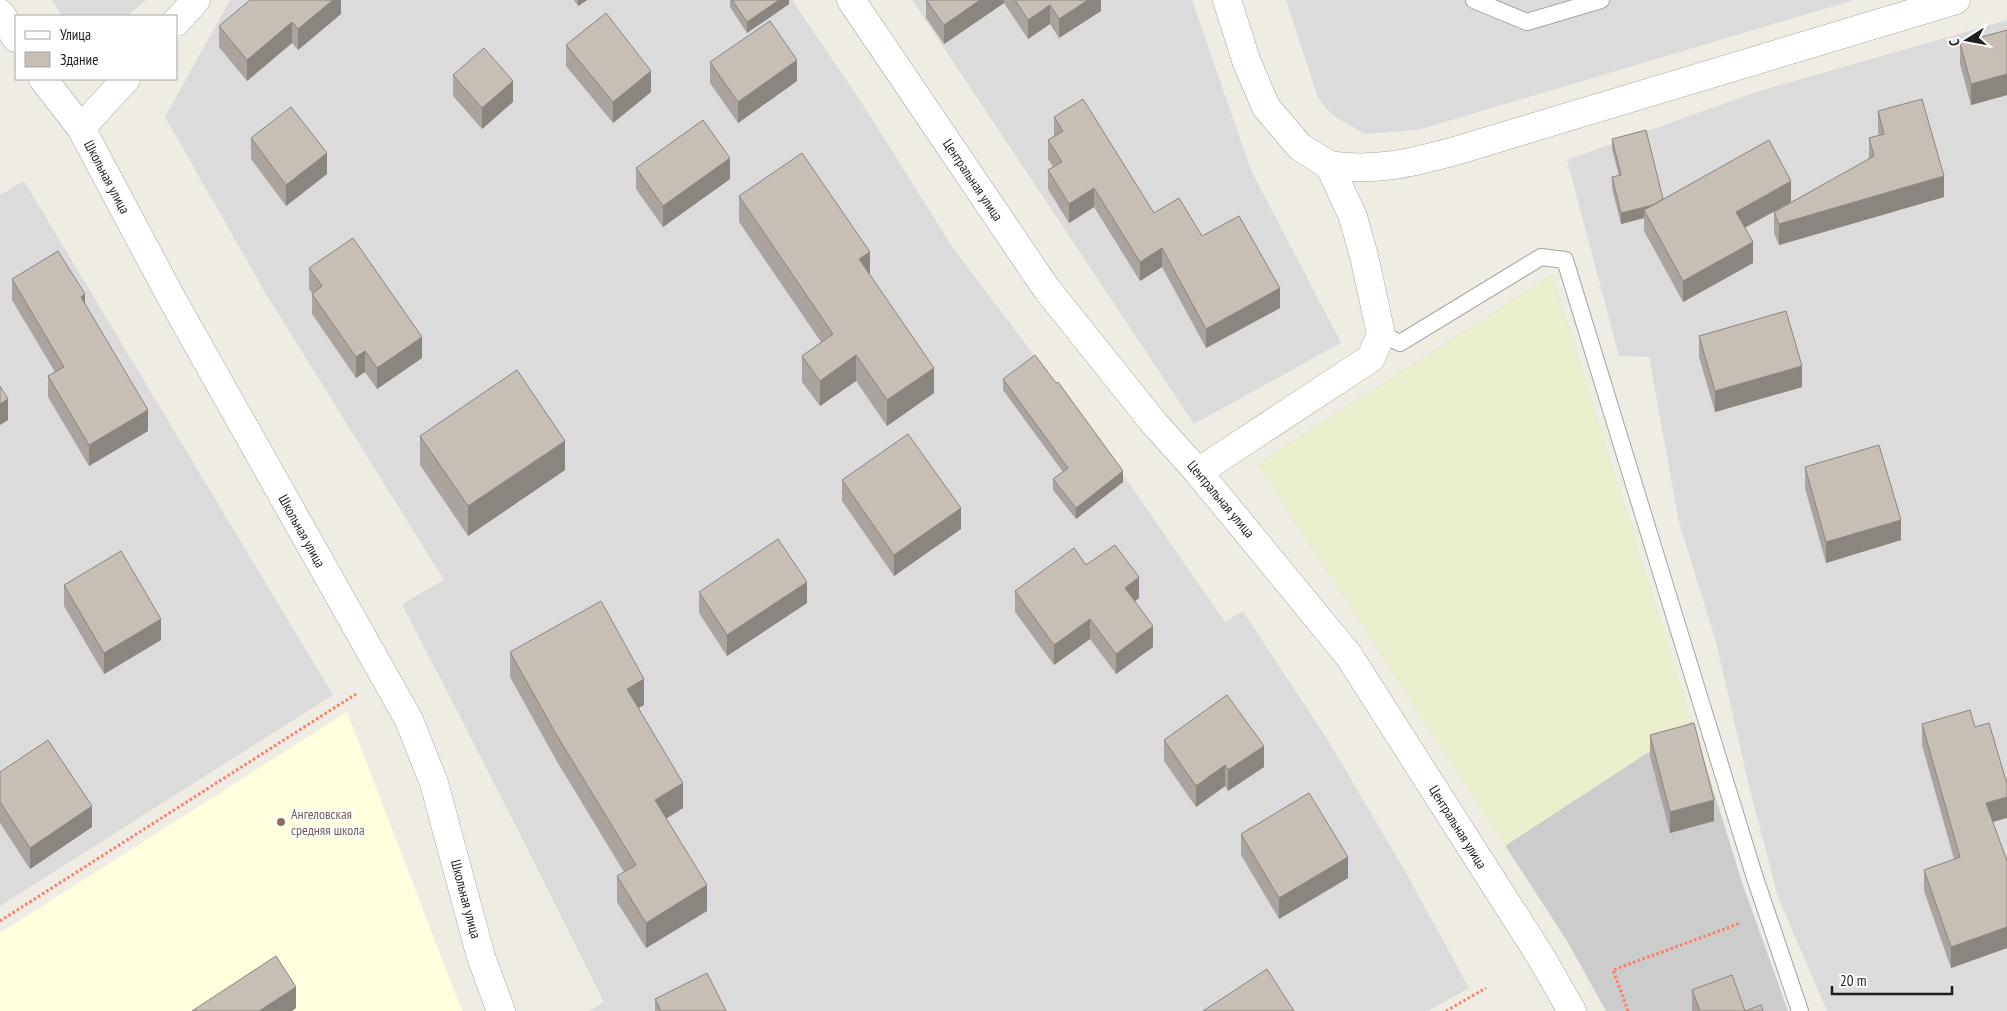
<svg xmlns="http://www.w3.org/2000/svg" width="2007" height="1011" font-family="'PT Sans Narrow',sans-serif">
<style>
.residential{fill:#dcdbdb}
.education{fill:#feffdc}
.religious{fill:#ccc}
.farmland{fill:#ebefce}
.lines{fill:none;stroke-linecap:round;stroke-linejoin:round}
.service-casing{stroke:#a5a5a5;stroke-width:18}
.minor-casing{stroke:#a5a5a5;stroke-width:29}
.tertiary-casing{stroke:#a5a5a5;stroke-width:29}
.path{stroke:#fe7c66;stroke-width:3;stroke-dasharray:2.5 2.5;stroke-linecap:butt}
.service{stroke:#fff;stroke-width:16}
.minor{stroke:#fff;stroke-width:28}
.tertiary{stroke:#fff;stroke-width:28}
.wall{fill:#aba39d}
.shaded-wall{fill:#8b857f}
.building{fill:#c7beb6;stroke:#8b857f}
.education-dot{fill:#8d6e63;stroke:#fff;stroke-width:2}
.labels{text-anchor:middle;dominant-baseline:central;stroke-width:4;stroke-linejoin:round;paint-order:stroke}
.street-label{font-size:14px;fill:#1e1e1e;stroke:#fff}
.education-label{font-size:14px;fill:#785e54;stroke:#fff;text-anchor:start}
</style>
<rect width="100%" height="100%" fill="#efece3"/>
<path class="residential" d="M 52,0 L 146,0 L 127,16 L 62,16 Z
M 230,0 L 792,0 L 862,103 L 953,248 L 1106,450 L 1225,622 L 1243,611 L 1329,742 L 1405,871 L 1469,988 L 1428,1011 L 589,1011 L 604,1002 L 514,822 L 402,604 L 444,580 L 266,294 L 165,117 Z
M 912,0 L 1192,0 L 1251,170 L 1341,343 L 1194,424 Z
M 1286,0 L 1854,0 L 1418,130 L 1364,134 L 1332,115 L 1318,98 Z
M 2007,20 L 2007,1011 L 1827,1011 L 1778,897 L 1749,786 L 1716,642 L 1679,522 L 1649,357 L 1619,356 L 1567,160 L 1756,92 Z
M 24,181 L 333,695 L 0,906 L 0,195 Z"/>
<path class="education" d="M 347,712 L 462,1011 L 0,1011 L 0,933 Z"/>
<path class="religious" d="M 1552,275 L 1743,885 L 1788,1011 L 1606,1011 L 1567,941 L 1258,464 Z"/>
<path class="farmland" d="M 1552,275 L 1692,721 L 1652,750 L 1505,846 L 1258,464 Z"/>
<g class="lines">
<g class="service-casing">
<path id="service" d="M 1474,0 L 1527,22 L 1601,0
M 1381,334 L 1400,343 L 1541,257 L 1565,260 L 1754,875 L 1800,1011"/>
</g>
<g class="minor-casing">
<path id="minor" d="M 851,0 L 1046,288 L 1154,423 L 1198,472
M 0,13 L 16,38
M 176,22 L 196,0
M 43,79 L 81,128 L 172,299 L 409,720 L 434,783 L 481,957 L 501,1011
M 81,128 L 126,79
M 1329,165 C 1375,172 1411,163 1455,151 L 1956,0"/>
</g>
<g class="tertiary-casing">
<path id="tertiary" d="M 1227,0 L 1246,60 L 1266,107 L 1300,147 L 1329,165 L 1353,217 L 1364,256 L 1381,334 L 1371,358 L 1198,472 L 1349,656 L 1541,957 L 1572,1011"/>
</g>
<path class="path" d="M 0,921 L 356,694
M 1446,1011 L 1486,988
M 1628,1011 L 1613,970 L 1738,924 L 1739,927"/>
<use href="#service" class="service"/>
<use href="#minor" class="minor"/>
<use href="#tertiary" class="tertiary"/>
</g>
<path class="wall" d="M 341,0 L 341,14 L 298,50 L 292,43 L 247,81 L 219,47 L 219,26 Z
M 574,0 L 587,0 L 578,6 Z
M 730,0 L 789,0 L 789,4 L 747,33 L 730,7 Z
M 926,0 L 1101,0 L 1101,11 L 1059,38 L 1050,24 L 1028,39 L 1004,3 L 944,44 L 926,18 Z
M 2007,30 L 2007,95 L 1971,105 L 1960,64 L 1960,43 Z
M 566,45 L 651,92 L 613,123 L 566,66 Z
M 710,62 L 797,81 L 738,123 L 710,83 Z
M 453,75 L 513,102 L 482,129 L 453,96 Z
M 1878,111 L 1944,197 L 1779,245 L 1774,233 L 1774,212 L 1869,159 L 1869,138 L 1879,135 L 1878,132 Z
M 1054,117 L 1154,213 L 1202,236 L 1280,308 L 1206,348 L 1162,267 L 1140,281 L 1094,207 L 1069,223 L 1048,189 L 1048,170 L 1053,167 L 1048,159 L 1048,140 L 1054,136 Z
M 251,138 L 327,174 L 286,206 L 251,159 Z
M 1612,139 L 1663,199 L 1791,202 L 1745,228 L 1753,263 L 1683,302 L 1644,231 L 1644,218 L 1621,224 L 1612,188 L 1612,177 L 1619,176 L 1612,149 Z
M 636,168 L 730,179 L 663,227 L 636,189 Z
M 739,196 L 870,275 L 934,393 L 887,426 L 856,381 L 820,406 L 802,382 L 802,356 L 821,342 L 739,222 Z
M 309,268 L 422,358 L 377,389 L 365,372 L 356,378 L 312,314 L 312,293 L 309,289 Z
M 12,279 L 85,303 L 148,431 L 89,466 L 48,397 L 48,376 L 55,372 L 12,300 Z
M 1699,336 L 1802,387 L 1715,412 L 1699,357 Z
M 1003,379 L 1123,482 L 1076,519 L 1053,490 L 1053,479 L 1063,472 L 1003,390 Z
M 420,436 L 565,470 L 468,536 L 420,465 Z
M 1805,467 L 1901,540 L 1826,563 L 1805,488 Z
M 842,480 L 961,529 L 894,576 L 842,501 Z
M 1086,565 L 1139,598 L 1135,601 L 1153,647 L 1116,674 L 1090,639 L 1054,665 L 1015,612 L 1015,591 Z
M 64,585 L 161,640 L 104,674 L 64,606 Z
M 699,592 L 807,603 L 727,656 L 699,613 Z
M 510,652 L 644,705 L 639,708 L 683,808 L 666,819 L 707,911 L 646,948 L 617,902 L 617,876 L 624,872 L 556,760 L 510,677 Z
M 1922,724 L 1993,822 L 2007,861 L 2007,948 L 1951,968 L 1924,891 L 1924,870 L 1954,859 L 1922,745 Z
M 1650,735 L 1714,821 L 1670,833 L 1650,756 Z
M 1164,740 L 1264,767 L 1228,791 L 1225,786 L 1196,807 L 1164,761 Z
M 0,772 L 92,827 L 30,869 L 0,823 Z
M 1241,834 L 1348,878 L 1279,919 L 1241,855 Z
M 1692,990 L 1745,1011 L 1692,1011 Z
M 655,999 L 726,1011 L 655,1011 Z"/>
<path class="shaded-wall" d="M 333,0 L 341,0 L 341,14 L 298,50 L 298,29 Z
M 578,0 L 587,0 L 578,6 Z
M 779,0 L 789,0 L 789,4 L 747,33 L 747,22 Z
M 980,0 L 1004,0 L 1004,3 L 944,44 L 944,25 Z
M 1088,0 L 1101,0 L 1101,11 L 1059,38 L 1059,19 Z
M 1050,5 L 1050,24 L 1028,39 L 1028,20 Z
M 292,22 L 292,43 L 247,81 L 247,60 Z
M 797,60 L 797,81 L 738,123 L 738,102 Z
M 651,71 L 651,92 L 613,123 L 613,102 Z
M 2007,74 L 2007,95 L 1971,105 L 1971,84 Z
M 513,81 L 513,102 L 482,129 L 482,108 Z
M 327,153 L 327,174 L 286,206 L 286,185 Z
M 730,158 L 730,179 L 663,227 L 663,206 Z
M 1944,176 L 1944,197 L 1779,245 L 1779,224 Z
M 1791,181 L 1791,202 L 1736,232 L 1736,212 Z
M 1094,188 L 1094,207 L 1069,223 L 1069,204 Z
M 1664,202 L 1644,210 L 1644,218 L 1621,224 L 1621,213 Z
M 1753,242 L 1753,263 L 1683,302 L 1683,281 Z
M 1162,248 L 1162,267 L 1140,281 L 1140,262 Z
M 870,252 L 870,277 L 859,259 Z
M 1280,288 L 1280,308 L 1206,348 L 1206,329 Z
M 85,294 L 85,315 L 81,297 Z
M 422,337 L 422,358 L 377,389 L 377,368 Z
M 365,351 L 365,372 L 356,378 L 356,357 Z
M 856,355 L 856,381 L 820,406 L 820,381 Z
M 1802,366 L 1802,387 L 1715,412 L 1715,391 Z
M 934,368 L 934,393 L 887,426 L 887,400 Z
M 8,399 L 8,420 L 0,425 L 0,404 Z
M 148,410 L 148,431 L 89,466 L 89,445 Z
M 565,441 L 565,470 L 468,536 L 468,506 Z
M 1123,471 L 1123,482 L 1076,519 L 1076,508 Z
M 961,508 L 961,529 L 894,576 L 894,555 Z
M 1901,520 L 1901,540 L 1826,563 L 1826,542 Z
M 1139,577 L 1139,598 L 1125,609 L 1125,588 Z
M 807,582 L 807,603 L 727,656 L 727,635 Z
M 161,619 L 161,640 L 104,674 L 104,653 Z
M 1090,619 L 1090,639 L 1054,665 L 1054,645 Z
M 1153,626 L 1153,647 L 1116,674 L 1116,654 Z
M 644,679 L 644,705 L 627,714 L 627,689 Z
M 1264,746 L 1264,767 L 1228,791 L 1228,770 Z
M 1225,765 L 1225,786 L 1196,807 L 1196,786 Z
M 683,783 L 683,808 L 655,825 L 655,800 Z
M 2007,797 L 2007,818 L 1986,824 L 1986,803 Z
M 1714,800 L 1714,821 L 1670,833 L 1670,812 Z
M 92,806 L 92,827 L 30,869 L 30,848 Z
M 1348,857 L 1348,878 L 1279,919 L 1279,898 Z
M 707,885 L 707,911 L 646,948 L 646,923 Z
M 2007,927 L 2007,948 L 1951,968 L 1951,947 Z
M 296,987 L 296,1008 L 292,1011 L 259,1011 Z"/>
<path class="building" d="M 250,0 L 333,0 L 298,29 L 292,22 L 247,60 L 219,26 Z
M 732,0 L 779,0 L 747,22 Z
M 926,0 L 980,0 L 944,25 Z
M 1015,0 L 1088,0 L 1059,19 L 1050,5 L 1028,20 Z
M 606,13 L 651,71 L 613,102 L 566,45 Z
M 770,21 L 797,60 L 738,102 L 710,62 Z
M 2007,30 L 2007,74 L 1971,84 L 1960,43 Z
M 484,48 L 513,81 L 482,108 L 453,75 Z
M 1083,99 L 1154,213 L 1179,198 L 1202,236 L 1239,216 L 1280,288 L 1206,329 L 1162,248 L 1140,262 L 1094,188 L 1069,204 L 1048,170 L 1062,162 L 1048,140 L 1063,131 L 1054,117 Z
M 1922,99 L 1944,176 L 1779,224 L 1774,212 L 1874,156 L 1869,138 L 1884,134 L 1878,111 Z
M 291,107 L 327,153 L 286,185 L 251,138 Z
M 703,120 L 730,158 L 663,206 L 636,168 Z
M 1646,130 L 1663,199 L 1653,205 L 1621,213 L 1612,177 L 1621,175 L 1612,139 Z
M 1769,140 L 1791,181 L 1736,212 L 1753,242 L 1683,281 L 1644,210 Z
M 802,153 L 870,252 L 859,259 L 934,368 L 887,400 L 856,355 L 820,381 L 802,356 L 833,334 L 739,196 Z
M 353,238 L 422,337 L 377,368 L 365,351 L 356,357 L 312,294 L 322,286 L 309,268 Z
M 58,251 L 85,294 L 81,297 L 148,410 L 89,445 L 48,376 L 64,367 L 12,279 Z
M 1786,311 L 1802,366 L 1715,391 L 1699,336 Z
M 1035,355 L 1056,383 L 1058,382 L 1123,471 L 1076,508 L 1053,479 L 1068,468 L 1003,379 Z
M 517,370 L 565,441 L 468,506 L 420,436 Z
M 0,386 L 8,399 L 0,404 Z
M 908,434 L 961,508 L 894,555 L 842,480 Z
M 1879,445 L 1901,520 L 1826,542 L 1805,467 Z
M 778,539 L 807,582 L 727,635 L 699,592 Z
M 1115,545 L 1139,577 L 1125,588 L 1153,626 L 1116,654 L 1090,619 L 1054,645 L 1015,591 L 1074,548 L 1086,565 Z
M 121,551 L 161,619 L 104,653 L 64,585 Z
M 601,601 L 644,679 L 627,689 L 683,783 L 655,800 L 707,885 L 646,923 L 617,876 L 636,865 L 556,734 L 510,652 Z
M 1227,695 L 1264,746 L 1228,770 L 1225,765 L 1196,786 L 1164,740 Z
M 1970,710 L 1975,727 L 1989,723 L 2007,784 L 2007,797 L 1986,803 L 2007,861 L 2007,927 L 1951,947 L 1924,870 L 1960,857 L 1922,724 Z
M 1694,723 L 1714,800 L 1670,812 L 1650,735 Z
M 48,740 L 92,806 L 30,848 L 0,802 L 0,772 Z
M 1309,793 L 1348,857 L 1279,898 L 1241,834 Z
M 276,956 L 296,987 L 259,1011 L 192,1011 Z
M 1267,969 L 1294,1011 L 1203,1011 Z
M 707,973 L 726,1011 L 661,1011 L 655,999 Z
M 1732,975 L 1745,1011 L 1700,1011 L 1692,990 Z
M 1761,1005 L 1763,1011 L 1745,1011 Z"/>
<circle class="education-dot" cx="281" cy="822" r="5"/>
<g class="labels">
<g class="street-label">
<text transform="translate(107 177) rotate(62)">Школьная улица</text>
<text transform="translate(973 180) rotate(56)">Центральная улица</text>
<text transform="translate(1221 499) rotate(50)">Центральная улица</text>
<text transform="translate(302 531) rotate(61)">Школьная улица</text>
<text transform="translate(1458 827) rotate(58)">Центральная улица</text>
<text transform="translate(466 899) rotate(75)">Школьная улица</text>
</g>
<g class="education-label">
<text x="291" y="814">Ангеловская<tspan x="291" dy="16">средняя школа</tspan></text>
</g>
</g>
<rect x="15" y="15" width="162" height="65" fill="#ffffff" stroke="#a5a5a5"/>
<rect x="25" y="31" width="25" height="8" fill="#ffffff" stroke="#a5a5a5"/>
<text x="60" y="40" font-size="15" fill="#1e1e1e">Улица</text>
<rect x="25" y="52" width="25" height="15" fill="#c7beb6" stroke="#a5a5a5"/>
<text x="60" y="65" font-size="15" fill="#1e1e1e">Здание</text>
<g transform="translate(1967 40) rotate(259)" stroke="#ffffff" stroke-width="4" paint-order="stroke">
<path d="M0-4L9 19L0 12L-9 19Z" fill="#1e1e1e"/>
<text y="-8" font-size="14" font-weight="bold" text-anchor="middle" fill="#1e1e1e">С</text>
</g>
<path d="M1832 986v8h120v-8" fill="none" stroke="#1e1e1e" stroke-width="2.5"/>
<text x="1840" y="986" font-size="15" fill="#1e1e1e" stroke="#ffffff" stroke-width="4" paint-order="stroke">20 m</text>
</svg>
